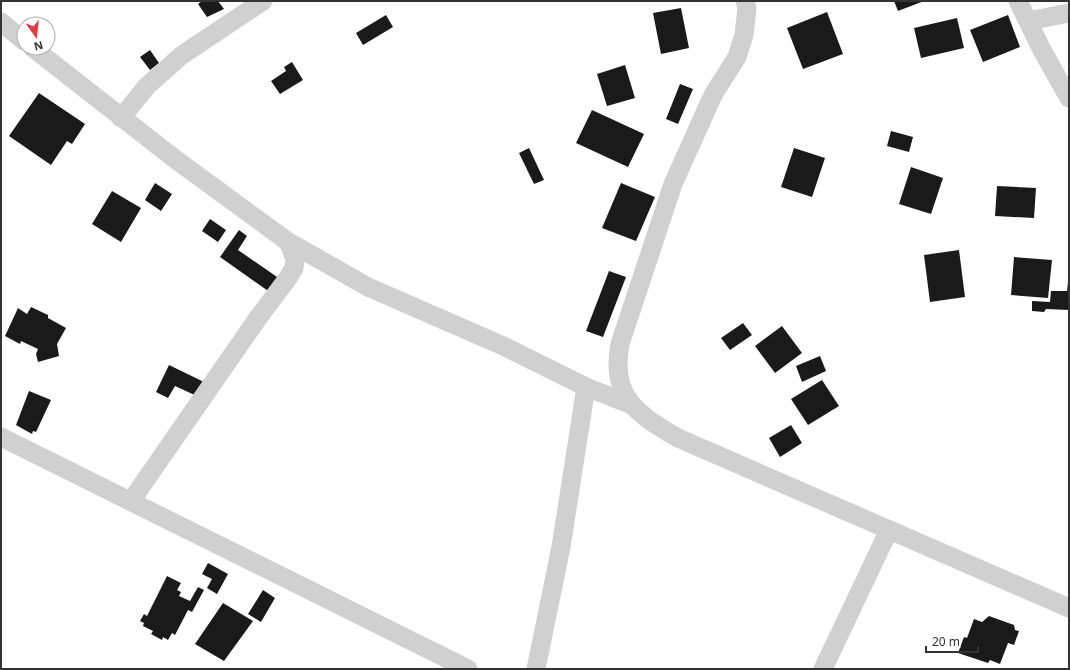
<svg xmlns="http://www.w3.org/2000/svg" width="1070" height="670" font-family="'Noto Sans',sans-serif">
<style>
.building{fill:#1a1a1a}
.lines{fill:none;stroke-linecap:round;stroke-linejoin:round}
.minor{stroke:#d0d0d0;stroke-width:19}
</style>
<rect width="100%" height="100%" fill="#fff"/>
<path class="building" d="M 202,1 L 218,1 L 224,9 L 207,17 L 198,4 Z
M 894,1 L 924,1 L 898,11 Z
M 681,8 L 689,48 L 661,54 L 653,13 Z
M 827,12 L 843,54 L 803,69 L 787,28 Z
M 386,15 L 393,27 L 363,45 L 356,33 Z
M 1008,15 L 1020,47 L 983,62 L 970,30 Z
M 957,18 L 964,48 L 921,58 L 914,28 Z
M 150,50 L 159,63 L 150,70 L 140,57 Z
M 292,62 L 303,80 L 280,94 L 271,81 L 286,71 L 284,67 Z
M 625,65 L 635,98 L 607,106 L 597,74 Z
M 680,84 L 693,89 L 678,124 L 666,119 Z
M 39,93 L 85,124 L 72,144 L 67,141 L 51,165 L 9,136 Z
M 592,110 L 644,134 L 628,167 L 576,143 Z
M 891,131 L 913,137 L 909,152 L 887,146 Z
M 529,148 L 544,180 L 534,184 L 519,153 Z
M 794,148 L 825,158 L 812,197 L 781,187 Z
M 911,167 L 943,178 L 931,214 L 899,204 Z
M 155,183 L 172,194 L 161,211 L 145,200 Z
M 621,183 L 655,197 L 636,241 L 602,228 Z
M 997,186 L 1036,188 L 1034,218 L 995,216 Z
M 112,191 L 141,208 L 121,242 L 92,224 Z
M 210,219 L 226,230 L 218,242 L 202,231 Z
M 239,230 L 247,236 L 238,250 L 280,279 L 271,293 L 220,257 Z
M 959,250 L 965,297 L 930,302 L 924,255 Z
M 1014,257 L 1052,260 L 1048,298 L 1011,295 Z
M 609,271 L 626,277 L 603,337 L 586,331 Z
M 1068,282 L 1069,310 L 1046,309 L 1044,312 L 1032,311 L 1032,301 L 1050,302 L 1051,291 L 1067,291 Z
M 31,307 L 48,315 L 48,318 L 66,328 L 57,344 L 59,356 L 38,362 L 36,354 L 38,349 L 21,341 L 20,344 L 5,336 L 18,308 L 27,314 Z
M 743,323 L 752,335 L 730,350 L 721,338 Z
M 782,326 L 802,353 L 775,373 L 755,346 Z
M 820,356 L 826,371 L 802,382 L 796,366 Z
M 169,365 L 206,383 L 199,397 L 175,386 L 168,398 L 156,392 Z
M 822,380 L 839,406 L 808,425 L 791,399 Z
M 29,391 L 51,400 L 36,432 L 33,431 L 32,434 L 16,425 Z
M 791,425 L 802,443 L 780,457 L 769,438 Z
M 208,563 L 228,574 L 217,594 L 207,588 L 212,579 L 202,574 Z
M 167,576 L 181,583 L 177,590 L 181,592 L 179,596 L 190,601 L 198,587 L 204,590 L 192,612 L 188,610 L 175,635 L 172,633 L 168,640 L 163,637 L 162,640 L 151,634 L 153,631 L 143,626 L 144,623 L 140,621 L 144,614 L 147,616 Z
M 263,590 L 275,598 L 261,622 L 248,614 Z
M 223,603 L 253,621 L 224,661 L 195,644 Z
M 989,616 L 1014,625 L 1015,630 L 1019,631 L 1014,645 L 1008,643 L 1000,664 L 990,660 L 988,663 L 958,653 L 964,637 L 967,638 L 974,619 L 982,622 Z"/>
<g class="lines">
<path class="minor" d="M 745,1 L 747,8 L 744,35 L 737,57 L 713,95 L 673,184 L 620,344 C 610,397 637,414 678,438 L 1069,608
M 1018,1 L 1042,50 L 1069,98
M 1028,21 L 1069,13
M 1,22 L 24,41
M 33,48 L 175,159 L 287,241 L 291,248 L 295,260 L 294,268 L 288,278 L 258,318 L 131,501
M 121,118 L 147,86 L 182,55 L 263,1
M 287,241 L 368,287 L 501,345 L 586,387 L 632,405
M 1,437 L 468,669
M 536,669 L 561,547 L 586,387
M 823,669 L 889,530"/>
</g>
<rect width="1070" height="670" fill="none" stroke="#333333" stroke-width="4"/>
<g transform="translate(36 36) rotate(165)"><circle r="19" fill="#ffffff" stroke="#adadad"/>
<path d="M0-3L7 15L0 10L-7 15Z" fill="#e63946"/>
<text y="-6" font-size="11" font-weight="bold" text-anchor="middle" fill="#333333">N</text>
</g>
<path d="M926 646v6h52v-6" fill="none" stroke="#333333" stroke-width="2"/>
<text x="932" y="646" font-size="12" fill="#333333" stroke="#ffffff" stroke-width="3" paint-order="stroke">20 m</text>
</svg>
